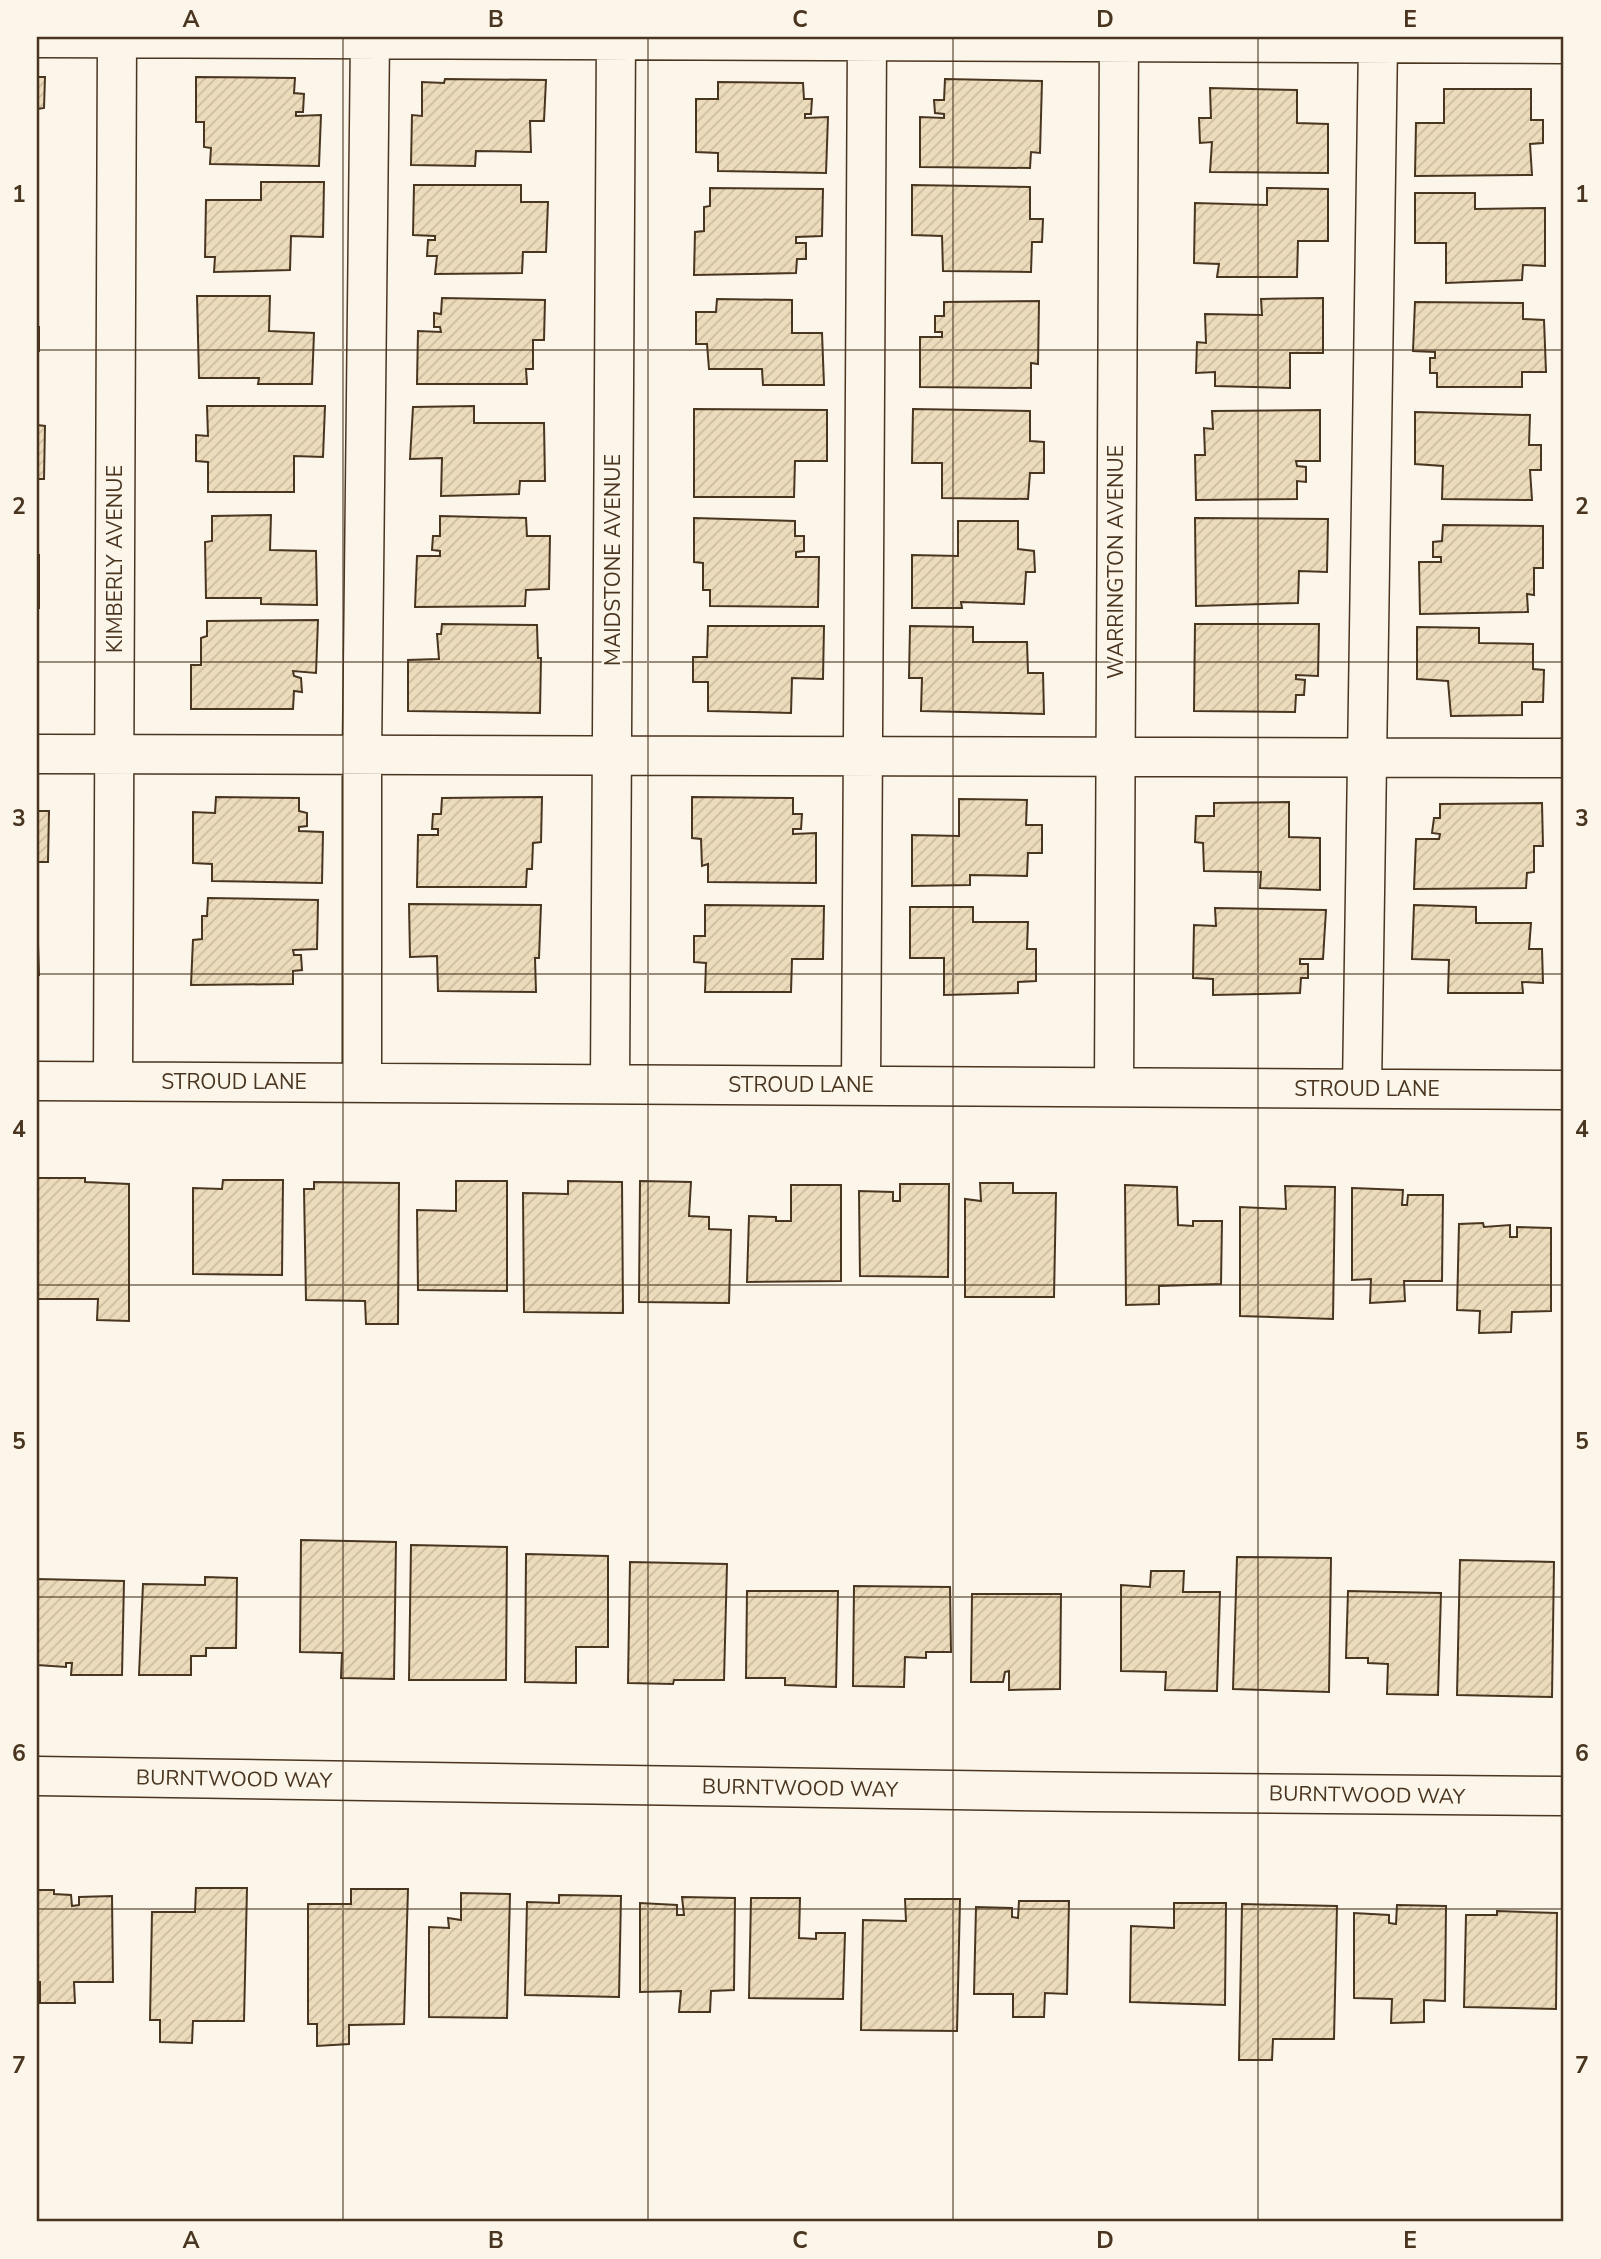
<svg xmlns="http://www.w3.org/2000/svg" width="1601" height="2259" font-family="'Nunito Sans',sans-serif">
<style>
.building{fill:url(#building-hatch);stroke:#4a3520;stroke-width:2}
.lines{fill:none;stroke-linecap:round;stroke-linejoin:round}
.minor-casing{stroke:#4a3520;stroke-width:41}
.minor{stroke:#fbf6e9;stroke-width:38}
.grid{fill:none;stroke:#4a3520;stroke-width:2;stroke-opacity:0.55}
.labels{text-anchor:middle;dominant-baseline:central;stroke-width:5;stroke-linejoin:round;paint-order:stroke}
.street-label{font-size:21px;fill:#4a3520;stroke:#fbf6e9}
.neatline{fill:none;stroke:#4a3520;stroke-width:2.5}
.grid-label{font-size:23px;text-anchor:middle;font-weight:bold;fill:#4a3520}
</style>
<defs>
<pattern id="building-hatch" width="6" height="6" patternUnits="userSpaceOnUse" patternTransform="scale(1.75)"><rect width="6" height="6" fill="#ecdcbc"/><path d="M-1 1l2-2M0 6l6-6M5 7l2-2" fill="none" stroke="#ccbda1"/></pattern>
</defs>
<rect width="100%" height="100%" fill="#fbf6e9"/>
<path class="building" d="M 37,77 L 45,77 L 44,108 L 37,109 Z
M 196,77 L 295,78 L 294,93 L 304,94 L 303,112 L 296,112 L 296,116 L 321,115 L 319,166 L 210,164 L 211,148 L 204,147 L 204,122 L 196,122 Z
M 445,79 L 546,80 L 544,121 L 530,121 L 531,152 L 476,151 L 475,166 L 411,165 L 412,115 L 422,116 L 422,82 L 444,83 Z
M 945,79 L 1042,81 L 1040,153 L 1031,152 L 1030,168 L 920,167 L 920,117 L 944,118 L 944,114 L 935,113 L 934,100 L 944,100 Z
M 718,82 L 803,83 L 804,99 L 812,99 L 811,114 L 805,114 L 805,118 L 828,117 L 826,173 L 718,171 L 718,153 L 696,152 L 696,99 L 718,99 Z
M 1210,88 L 1297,90 L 1297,123 L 1328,124 L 1328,173 L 1210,172 L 1212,142 L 1200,143 L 1199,118 L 1211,118 Z
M 1444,89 L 1531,89 L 1531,120 L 1543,120 L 1543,143 L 1530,144 L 1532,175 L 1415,176 L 1416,123 L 1444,123 Z
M 261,182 L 324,182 L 323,237 L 291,236 L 290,270 L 214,272 L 215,257 L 205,257 L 206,200 L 261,200 Z
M 414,185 L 521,185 L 521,202 L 548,202 L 546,252 L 523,252 L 522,273 L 435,274 L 437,256 L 427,256 L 428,240 L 435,240 L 435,236 L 413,235 Z
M 912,185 L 1030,187 L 1030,219 L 1043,219 L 1042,242 L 1032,242 L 1031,272 L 943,271 L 942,236 L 912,235 Z
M 710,188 L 823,189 L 822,236 L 796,237 L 796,243 L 806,243 L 806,259 L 797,259 L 796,273 L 694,275 L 695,232 L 704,231 L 704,207 L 710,206 Z
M 1267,188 L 1328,189 L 1328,241 L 1298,241 L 1297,277 L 1217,277 L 1219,264 L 1194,263 L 1195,203 L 1267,205 Z
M 1415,193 L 1475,193 L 1475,209 L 1545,208 L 1545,266 L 1523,265 L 1522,280 L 1446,283 L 1446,243 L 1415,243 Z
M 197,296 L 270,296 L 269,331 L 314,333 L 312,384 L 258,384 L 259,378 L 199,378 Z
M 442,298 L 545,300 L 544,340 L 533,340 L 533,369 L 526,369 L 527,384 L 417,384 L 418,331 L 441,332 L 440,327 L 434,327 L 434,313 L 441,314 Z
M 1323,298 L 1323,353 L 1290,353 L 1290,388 L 1215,386 L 1215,372 L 1196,373 L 1197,342 L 1206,343 L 1205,314 L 1262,315 L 1261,299 Z
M 717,299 L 792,300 L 792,333 L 822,333 L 824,385 L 763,385 L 762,369 L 709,369 L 707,344 L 696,344 L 696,312 L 716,312 Z
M 1039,301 L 1038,364 L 1031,363 L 1031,388 L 920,387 L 920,337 L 942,337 L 942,332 L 935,332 L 935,316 L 944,316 L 944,302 Z
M 1415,302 L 1523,303 L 1523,319 L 1544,320 L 1546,372 L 1522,372 L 1522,387 L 1437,387 L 1437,373 L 1430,373 L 1430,358 L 1435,358 L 1435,352 L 1413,351 Z
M 37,327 L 39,327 L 39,351 L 37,351 Z
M 207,406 L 325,406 L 323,457 L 294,456 L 294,492 L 208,492 L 208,462 L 196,461 L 196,435 L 208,436 Z
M 474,406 L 474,423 L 544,423 L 545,481 L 520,481 L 519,494 L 441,496 L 442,458 L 410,459 L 413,407 Z
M 694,409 L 827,410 L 827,461 L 795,461 L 794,497 L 694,497 Z
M 913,409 L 1030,411 L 1030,441 L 1044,442 L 1044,473 L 1030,473 L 1028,499 L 942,498 L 942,463 L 912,463 Z
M 1320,410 L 1320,461 L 1296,461 L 1297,466 L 1306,467 L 1306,482 L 1297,481 L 1297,499 L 1196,500 L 1195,455 L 1205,455 L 1204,428 L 1213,429 L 1212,411 Z
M 1415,412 L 1530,415 L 1529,445 L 1541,445 L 1541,470 L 1530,470 L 1532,500 L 1442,499 L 1443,466 L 1415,464 Z
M 37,425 L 45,426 L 44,479 L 37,479 Z
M 271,515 L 270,550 L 316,551 L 317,605 L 261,604 L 261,598 L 206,598 L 205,542 L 212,541 L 212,516 Z
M 440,516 L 526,518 L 527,536 L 550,536 L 549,589 L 526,590 L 525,606 L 415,607 L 417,556 L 440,556 L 440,551 L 432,550 L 433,536 L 440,536 Z
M 694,518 L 795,521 L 795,536 L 804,536 L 804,551 L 796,552 L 796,557 L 819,557 L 818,607 L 710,606 L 710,590 L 703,590 L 703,563 L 694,562 Z
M 1195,518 L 1328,519 L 1327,572 L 1299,571 L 1298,603 L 1196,606 Z
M 958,521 L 1018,521 L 1018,549 L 1034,551 L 1035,572 L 1026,572 L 1024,604 L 961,602 L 962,608 L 912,608 L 912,555 L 958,556 Z
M 1443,525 L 1543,526 L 1543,568 L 1534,568 L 1534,595 L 1527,594 L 1528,612 L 1420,614 L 1419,562 L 1441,562 L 1441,557 L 1433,557 L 1433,542 L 1442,541 Z
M 37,555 L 39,555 L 39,608 L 37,608 Z
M 318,620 L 316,673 L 293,671 L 294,676 L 301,678 L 302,692 L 294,691 L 293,709 L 191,709 L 191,665 L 201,665 L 201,638 L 207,636 L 207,621 Z
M 442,624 L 537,625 L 538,658 L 541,658 L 540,713 L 408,711 L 408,660 L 439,659 L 437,634 L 441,634 Z
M 1195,624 L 1319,624 L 1318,676 L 1296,675 L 1296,679 L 1305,680 L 1304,695 L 1296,695 L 1295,712 L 1194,711 Z
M 708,626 L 824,626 L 823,679 L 792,678 L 791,713 L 708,711 L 708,682 L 693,682 L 693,657 L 707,657 Z
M 910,626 L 973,627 L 973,642 L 1027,642 L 1028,673 L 1043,673 L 1044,714 L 921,711 L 922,678 L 909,678 Z
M 1417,627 L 1479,628 L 1479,643 L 1533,644 L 1533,669 L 1544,670 L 1543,702 L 1522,702 L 1522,715 L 1451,716 L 1448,681 L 1417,679 Z
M 216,797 L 299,798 L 299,811 L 307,813 L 307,826 L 299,827 L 299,831 L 323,832 L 322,883 L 212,881 L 212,864 L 193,863 L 193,812 L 215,813 Z
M 542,797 L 541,842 L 533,843 L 532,869 L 527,869 L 526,887 L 417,887 L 418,835 L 438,835 L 438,829 L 432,829 L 433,814 L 441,814 L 442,798 Z
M 692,797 L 793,798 L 793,814 L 802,814 L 801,829 L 793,829 L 793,834 L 816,833 L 816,883 L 708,882 L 708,864 L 702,866 L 701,839 L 692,838 Z
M 959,799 L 1027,800 L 1026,825 L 1042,825 L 1042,853 L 1028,853 L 1027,876 L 970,875 L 970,885 L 912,886 L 912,835 L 959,836 Z
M 1289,802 L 1289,837 L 1320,838 L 1320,890 L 1260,888 L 1261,872 L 1204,871 L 1203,843 L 1195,842 L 1196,816 L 1214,816 L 1214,803 Z
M 1542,803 L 1543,846 L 1534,846 L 1534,872 L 1527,873 L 1526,888 L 1414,889 L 1416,839 L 1439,839 L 1440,834 L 1432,833 L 1434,818 L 1440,818 L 1440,804 Z
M 37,811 L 49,811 L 48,862 L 37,862 Z
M 208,898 L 318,900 L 317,949 L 293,950 L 294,955 L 301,955 L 302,970 L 293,971 L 293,984 L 191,985 L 193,940 L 202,939 L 202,916 L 207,916 Z
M 409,904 L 541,905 L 539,958 L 535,958 L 536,992 L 438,991 L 437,956 L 410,957 Z
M 705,905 L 824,906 L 823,959 L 792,959 L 791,992 L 705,992 L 706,963 L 694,962 L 694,936 L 705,936 Z
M 1414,905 L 1476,907 L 1476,923 L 1531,923 L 1529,949 L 1542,949 L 1543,983 L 1522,982 L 1523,993 L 1448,993 L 1449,960 L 1412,959 Z
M 910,907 L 973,907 L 973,922 L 1028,922 L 1027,949 L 1036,949 L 1036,981 L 1018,982 L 1018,993 L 944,995 L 944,958 L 910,958 Z
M 1215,908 L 1326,910 L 1323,959 L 1300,959 L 1300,964 L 1308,964 L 1308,978 L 1301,978 L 1300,993 L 1213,995 L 1213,979 L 1193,978 L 1194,925 L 1216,926 Z
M 37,944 L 38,944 L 39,975 L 37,975 Z
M 37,1178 L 85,1178 L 85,1182 L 129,1184 L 129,1321 L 97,1320 L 98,1299 L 37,1299 Z
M 223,1180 L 283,1180 L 282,1275 L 193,1274 L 193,1188 L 222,1189 Z
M 456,1181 L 507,1181 L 507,1291 L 418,1290 L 417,1210 L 456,1211 Z
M 568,1181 L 622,1182 L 623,1313 L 524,1312 L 523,1193 L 568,1194 Z
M 640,1181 L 691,1182 L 689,1216 L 709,1217 L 709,1229 L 731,1230 L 729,1303 L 639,1302 Z
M 314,1182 L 399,1183 L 398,1324 L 366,1324 L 365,1301 L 306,1300 L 304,1189 L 314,1189 Z
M 980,1183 L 1013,1183 L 1013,1193 L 1056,1193 L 1054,1297 L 965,1297 L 965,1199 L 981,1201 Z
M 900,1184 L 949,1184 L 948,1277 L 860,1276 L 859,1191 L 893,1192 L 893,1201 L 900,1201 Z
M 791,1185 L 841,1185 L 841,1281 L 747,1282 L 749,1216 L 776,1217 L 776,1221 L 791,1221 Z
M 1125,1185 L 1177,1187 L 1178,1225 L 1193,1226 L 1193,1221 L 1222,1221 L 1221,1284 L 1159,1286 L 1159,1304 L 1126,1305 Z
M 1285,1186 L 1335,1187 L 1333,1319 L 1240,1316 L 1240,1207 L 1286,1209 Z
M 1352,1188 L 1403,1190 L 1402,1205 L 1407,1205 L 1408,1195 L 1443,1195 L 1442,1281 L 1404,1281 L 1405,1301 L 1370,1303 L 1371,1279 L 1352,1280 Z
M 1483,1223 L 1484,1227 L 1510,1225 L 1510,1237 L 1517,1237 L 1517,1227 L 1551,1228 L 1551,1311 L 1512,1312 L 1511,1332 L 1479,1333 L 1480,1311 L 1457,1310 L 1459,1224 Z
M 301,1540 L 396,1542 L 394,1679 L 341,1678 L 342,1653 L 300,1652 Z
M 411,1545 L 507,1547 L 506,1680 L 409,1680 Z
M 526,1554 L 608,1556 L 608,1647 L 576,1647 L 576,1683 L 525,1682 Z
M 1237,1557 L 1331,1558 L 1329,1692 L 1233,1689 Z
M 1460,1560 L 1554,1562 L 1552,1697 L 1457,1695 Z
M 630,1562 L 727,1564 L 724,1680 L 674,1680 L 673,1684 L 628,1683 Z
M 1151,1571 L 1184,1571 L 1183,1592 L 1220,1592 L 1217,1691 L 1165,1690 L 1166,1672 L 1121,1671 L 1121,1585 L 1150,1587 Z
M 205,1577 L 237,1578 L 236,1648 L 206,1648 L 206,1656 L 191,1656 L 191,1675 L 139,1675 L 143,1584 L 205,1585 Z
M 37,1579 L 124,1581 L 122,1675 L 71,1675 L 72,1663 L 66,1663 L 66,1667 L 37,1665 Z
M 854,1586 L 950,1587 L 951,1652 L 926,1652 L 926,1658 L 905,1657 L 904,1687 L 853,1686 Z
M 747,1591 L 838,1591 L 836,1687 L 785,1685 L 785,1678 L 746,1678 Z
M 1348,1591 L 1441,1593 L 1438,1695 L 1387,1694 L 1388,1664 L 1368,1663 L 1368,1658 L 1346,1658 Z
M 972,1594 L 1061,1594 L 1060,1689 L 1009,1690 L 1009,1671 L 1005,1672 L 1003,1682 L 971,1682 Z
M 196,1888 L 247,1888 L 244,2021 L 193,2021 L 192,2043 L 160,2042 L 160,2020 L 150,2020 L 152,1912 L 195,1912 Z
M 351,1889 L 408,1889 L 404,2024 L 349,2025 L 349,2044 L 317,2046 L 317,2024 L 308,2024 L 308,1904 L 351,1904 Z
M 37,1890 L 54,1890 L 54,1894 L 71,1895 L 72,1906 L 79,1905 L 79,1897 L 112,1896 L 113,1982 L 74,1982 L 75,2003 L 40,2003 L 40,1982 L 37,1982 Z
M 461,1893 L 510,1894 L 507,2018 L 429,2017 L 429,1927 L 449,1928 L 448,1918 L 461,1920 Z
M 559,1895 L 621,1896 L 619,1997 L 525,1995 L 527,1902 L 559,1903 Z
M 682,1897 L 735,1898 L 734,1990 L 711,1991 L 710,2012 L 679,2012 L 681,1991 L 640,1992 L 640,1903 L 677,1905 L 677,1915 L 684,1915 Z
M 751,1898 L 800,1898 L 799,1938 L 816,1939 L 816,1933 L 845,1933 L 843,1999 L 749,1998 Z
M 905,1899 L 960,1899 L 957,2031 L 861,2030 L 863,1920 L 906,1921 Z
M 1019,1901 L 1069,1901 L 1067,1994 L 1045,1993 L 1044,2017 L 1013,2017 L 1013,1994 L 974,1994 L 976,1907 L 1012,1908 L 1012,1917 L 1018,1918 Z
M 1174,1903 L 1226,1903 L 1225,2005 L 1130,2002 L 1131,1926 L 1174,1928 Z
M 1242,1904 L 1337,1906 L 1334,2039 L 1273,2039 L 1272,2060 L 1239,2060 Z
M 1397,1905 L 1446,1906 L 1445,2001 L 1424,2000 L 1424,2022 L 1391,2023 L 1392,1999 L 1354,1998 L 1354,1913 L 1389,1915 L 1389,1923 L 1396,1924 Z
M 1497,1911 L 1557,1913 L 1556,2009 L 1464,2007 L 1466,1915 L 1497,1915 Z"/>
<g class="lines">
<g class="minor-casing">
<path id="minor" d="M 37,38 L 1564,44
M 37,754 L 1564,758
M 37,1081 L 1564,1090
M 113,1081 L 117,37
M 362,1082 L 362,755 L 370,39
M 610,1084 L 616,37
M 861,1085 L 867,41
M 1114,1087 L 1119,37
M 1362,1089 L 1378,43
M 37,1776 L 1089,1792 L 1564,1796"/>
</g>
<use href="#minor" class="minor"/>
</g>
<path class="grid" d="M 343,37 L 343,2222M 648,37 L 648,2222M 953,37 L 953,2222M 1258,37 L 1258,2222M 37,350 L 1564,350M 37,662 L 1564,662M 37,974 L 1564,974M 37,1285 L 1564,1285M 37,1597 L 1564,1597M 37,1909 L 1564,1909"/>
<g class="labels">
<g class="street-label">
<text transform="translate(115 559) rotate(-90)">KIMBERLY AVENUE</text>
<text transform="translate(613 560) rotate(-90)">MAIDSTONE AVENUE</text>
<text transform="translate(1116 562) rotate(-90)">WARRINGTON AVENUE</text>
<text x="234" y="1082">STROUD LANE</text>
<text x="801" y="1085">STROUD LANE</text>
<text x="1367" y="1089">STROUD LANE</text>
<text transform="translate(234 1779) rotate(1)">BURNTWOOD WAY</text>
<text transform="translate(800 1788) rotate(1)">BURNTWOOD WAY</text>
<text transform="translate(1367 1795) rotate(1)">BURNTWOOD WAY</text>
</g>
</g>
<rect width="1601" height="2259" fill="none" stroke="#fbf6e9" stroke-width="77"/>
<rect x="38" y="38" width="1524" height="2182" class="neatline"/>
<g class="grid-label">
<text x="191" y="27">A</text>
<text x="496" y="27">B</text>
<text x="800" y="27">C</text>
<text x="1105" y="27">D</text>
<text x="1410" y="27">E</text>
<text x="19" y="202">1</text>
<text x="1582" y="202">1</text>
<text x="19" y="514">2</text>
<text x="1582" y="514">2</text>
<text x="19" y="826">3</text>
<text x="1582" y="826">3</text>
<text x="19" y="1137">4</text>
<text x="1582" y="1137">4</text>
<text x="19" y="1449">5</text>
<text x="1582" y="1449">5</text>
<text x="19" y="1761">6</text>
<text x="1582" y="1761">6</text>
<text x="19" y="2073">7</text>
<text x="1582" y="2073">7</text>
<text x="191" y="2248">A</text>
<text x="496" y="2248">B</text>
<text x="800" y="2248">C</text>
<text x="1105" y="2248">D</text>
<text x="1410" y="2248">E</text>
</g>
</svg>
